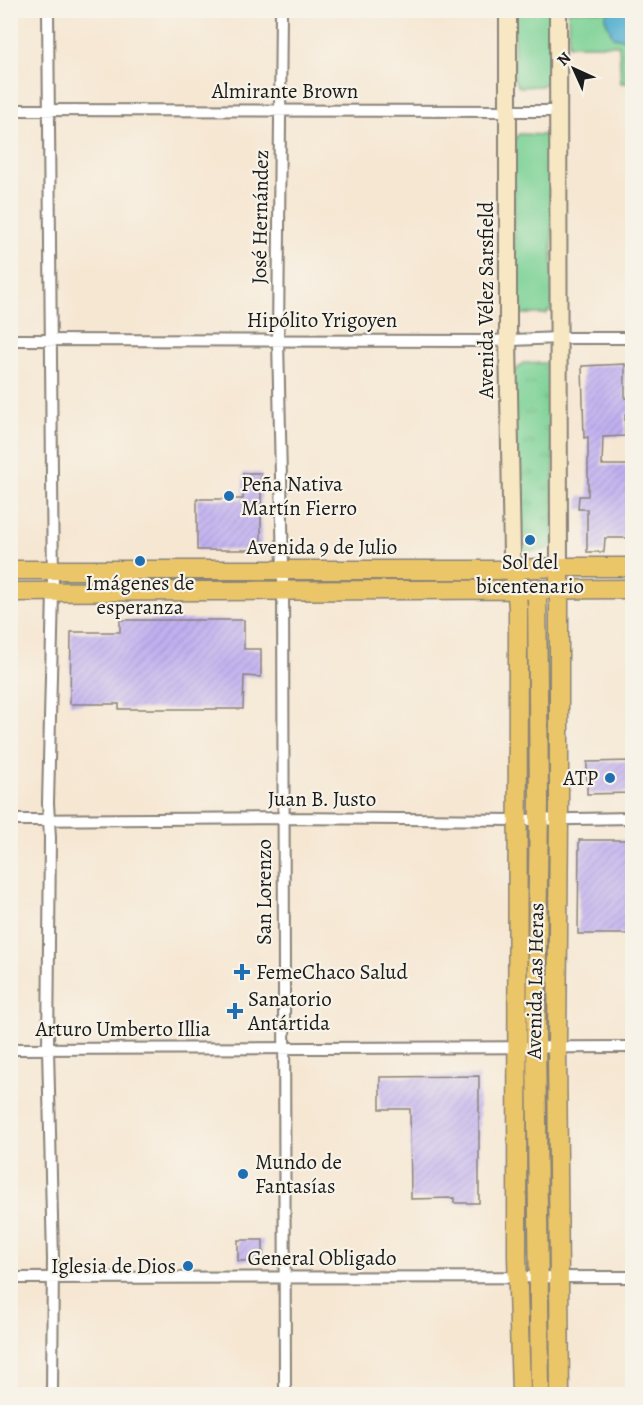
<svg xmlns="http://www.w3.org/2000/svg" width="643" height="1405" font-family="Alegreya,serif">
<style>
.grass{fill:url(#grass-tufts);stroke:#4c7759;stroke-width:1.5}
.park{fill:#7dd296;stroke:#4c7759;stroke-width:1.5}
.water{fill:#52afd0;stroke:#376676;stroke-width:1.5}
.building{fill:url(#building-hatch)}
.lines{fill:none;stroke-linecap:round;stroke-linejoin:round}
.minor-casing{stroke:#898278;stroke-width:14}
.secondary-casing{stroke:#898278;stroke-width:20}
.primary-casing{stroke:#898278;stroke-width:21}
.minor{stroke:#fff;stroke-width:10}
.secondary{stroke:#f7e8c3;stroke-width:16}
.primary{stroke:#ebc669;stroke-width:18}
.poi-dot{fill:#1f6fb2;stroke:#f7f3e8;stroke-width:2}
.labels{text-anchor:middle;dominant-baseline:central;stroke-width:4.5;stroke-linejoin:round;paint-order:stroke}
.street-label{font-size:21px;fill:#1c1c1c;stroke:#f7f3e8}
.poi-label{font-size:21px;fill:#1c1c1c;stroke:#f7f3e8;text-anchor:start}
</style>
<defs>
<pattern id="grass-tufts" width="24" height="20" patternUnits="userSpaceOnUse" patternTransform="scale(1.5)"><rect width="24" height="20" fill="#7dd296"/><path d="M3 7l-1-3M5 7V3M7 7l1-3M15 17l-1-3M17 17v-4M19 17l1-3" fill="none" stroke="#6bb481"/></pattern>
<pattern id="building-hatch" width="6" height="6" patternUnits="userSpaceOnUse" patternTransform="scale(1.5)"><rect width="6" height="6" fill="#c1b0f1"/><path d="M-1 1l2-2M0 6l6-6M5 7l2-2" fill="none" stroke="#a597ce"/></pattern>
</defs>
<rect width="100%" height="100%" fill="#f7f3e8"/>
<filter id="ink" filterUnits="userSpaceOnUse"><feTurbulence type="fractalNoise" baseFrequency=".0167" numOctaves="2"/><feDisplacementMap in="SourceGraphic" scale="12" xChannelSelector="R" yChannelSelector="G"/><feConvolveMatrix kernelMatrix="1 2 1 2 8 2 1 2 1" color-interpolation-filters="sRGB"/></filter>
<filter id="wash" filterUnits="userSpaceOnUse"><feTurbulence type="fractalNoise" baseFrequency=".008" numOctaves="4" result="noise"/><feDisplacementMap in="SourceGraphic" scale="24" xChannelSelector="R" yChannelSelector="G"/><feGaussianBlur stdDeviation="1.35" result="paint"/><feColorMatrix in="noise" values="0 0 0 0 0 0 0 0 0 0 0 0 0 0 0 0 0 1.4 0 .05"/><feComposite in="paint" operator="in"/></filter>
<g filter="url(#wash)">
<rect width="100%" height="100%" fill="#f6e7d3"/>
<path class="grass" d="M 523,363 L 546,363 L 553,375 L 554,542 L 546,550 L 523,552 L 515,544 L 513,373 Z
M 302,576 L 494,577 L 494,582 L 301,584 Z
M 547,609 L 551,609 L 552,797 L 547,797 L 544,612 Z
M 523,615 L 530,617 L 530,794 L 525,798 Z
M 524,835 L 534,835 L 532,1032 L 522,1032 Z
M 541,836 L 553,836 L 551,1032 L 540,1032 Z
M 542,1065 L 552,1065 L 554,1254 L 544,1254 Z
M 532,1066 L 532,1257 L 522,1257 L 522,1067 Z"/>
<path class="park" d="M 514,11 L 551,11 L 551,80 L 541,86 L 519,87 L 514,80 Z
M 568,11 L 632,11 L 632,83 L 621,83 L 619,45 L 569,45 Z
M 519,134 L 545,135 L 551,141 L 553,307 L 546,314 L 521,314 L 514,310 L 513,141 Z
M 72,575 L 254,577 L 255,583 L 71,582 Z"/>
<path class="water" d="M 608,11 L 632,11 L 632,40 L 613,37 L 605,18 Z"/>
<g id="blocks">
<path class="building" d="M 625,364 L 625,398 L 633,398 L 633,414 L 625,414 L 625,436 L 603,437 L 602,465 L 633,465 L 633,538 L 605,538 L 604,552 L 587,552 L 587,509 L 578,509 L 579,496 L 588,496 L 588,437 L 584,438 L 582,366 Z
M 243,473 L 261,473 L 261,550 L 197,550 L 197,499 L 243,499 Z
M 120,620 L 244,620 L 244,649 L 261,649 L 261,677 L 244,676 L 243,709 L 119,709 L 119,704 L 70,704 L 71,632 L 120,632 Z
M 633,761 L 633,793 L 587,794 L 587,762 Z
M 579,840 L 633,840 L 633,934 L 578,934 Z
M 479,1076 L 479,1203 L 454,1203 L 454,1198 L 411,1199 L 410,1109 L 380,1109 L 380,1077 Z
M 238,1240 L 263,1240 L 263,1256 L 258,1261 L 238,1261 Z"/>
</g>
</g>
<g filter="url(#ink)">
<use href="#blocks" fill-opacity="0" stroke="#898278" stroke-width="1.5"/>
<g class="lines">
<g class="minor-casing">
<path id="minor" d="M 48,10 L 53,592 L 48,803 L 50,838 L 48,1049 L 53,1259 L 52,1394
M 281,10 L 278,340 L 283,569 L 285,1394
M 10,110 L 559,111
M 10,340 L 490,341 L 559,338 L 632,338
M 10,820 L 283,818 L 518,820 L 632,818
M 10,1049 L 632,1047
M 10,1278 L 632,1277"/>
</g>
<g class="secondary-casing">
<path id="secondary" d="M 508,10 L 508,340 L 512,554 L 515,570
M 558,10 L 559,567"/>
</g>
<g class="primary-casing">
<path id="primary" d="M 559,567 L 559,818 L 557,1047 L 560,1394
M 10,570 L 497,570 L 559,567 L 632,567
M 515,570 L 518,609 L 517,1256 L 521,1394
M 537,589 L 539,800 L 536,1035 L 540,1394
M 10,592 L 632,589"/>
</g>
<use href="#minor" class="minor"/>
<use href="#secondary" class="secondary"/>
<use href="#primary" class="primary"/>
</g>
</g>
<g class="poi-dot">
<circle cx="229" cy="496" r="6"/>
<circle cx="530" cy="540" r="6"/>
<circle cx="140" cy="561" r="6"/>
<circle cx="610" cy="778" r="6"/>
<path d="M239 963h6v6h6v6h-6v6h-6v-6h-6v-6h6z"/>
<path d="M232 1002h6v6h6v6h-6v6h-6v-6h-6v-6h6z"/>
<circle cx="243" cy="1174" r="6"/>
<circle cx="188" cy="1266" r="6"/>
</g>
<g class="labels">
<g class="street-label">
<text x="285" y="91">Almirante Brown</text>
<text transform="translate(260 217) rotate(-89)">José Hernández</text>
<text transform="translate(486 300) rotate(-90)">Avenida Vélez Sarsfield</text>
<text x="322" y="320">Hipólito Yrigoyen</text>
<text x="322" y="547">Avenida 9 de Julio</text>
<text x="322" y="799">Juan B. Justo</text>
<text transform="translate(264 892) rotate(-90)">San Lorenzo</text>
<text transform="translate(535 981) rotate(-89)">Avenida Las Heras</text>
<text x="123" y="1029">Arturo Umberto Illia</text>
<text x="322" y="1258">General Obligado</text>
</g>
<g class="poi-label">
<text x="241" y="484">Peña Nativa<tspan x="241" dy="24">Martín Fierro</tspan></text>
<text x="530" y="562" text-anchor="middle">Sol del<tspan x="530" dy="24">bicentenario</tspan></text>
<text x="140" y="583" text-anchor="middle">Imágenes de<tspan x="140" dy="24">esperanza</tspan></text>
<text x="598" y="778" text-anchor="end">ATP</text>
<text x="256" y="972">FemeChaco Salud</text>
<text x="248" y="999">Sanatorio<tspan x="248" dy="24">Antártida</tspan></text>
<text x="255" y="1162">Mundo de<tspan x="255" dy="24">Fantasías</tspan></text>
<text x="176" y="1266" text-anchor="end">Iglesia de Dios</text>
</g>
</g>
<rect width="643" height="1405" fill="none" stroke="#f7f3e8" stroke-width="36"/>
<g transform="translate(574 69) rotate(315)" stroke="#f7f3e8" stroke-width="4.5" paint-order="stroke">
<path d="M0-4.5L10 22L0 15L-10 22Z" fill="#1c1c1c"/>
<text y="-9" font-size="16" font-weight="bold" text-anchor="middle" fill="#1c1c1c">N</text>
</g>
</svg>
